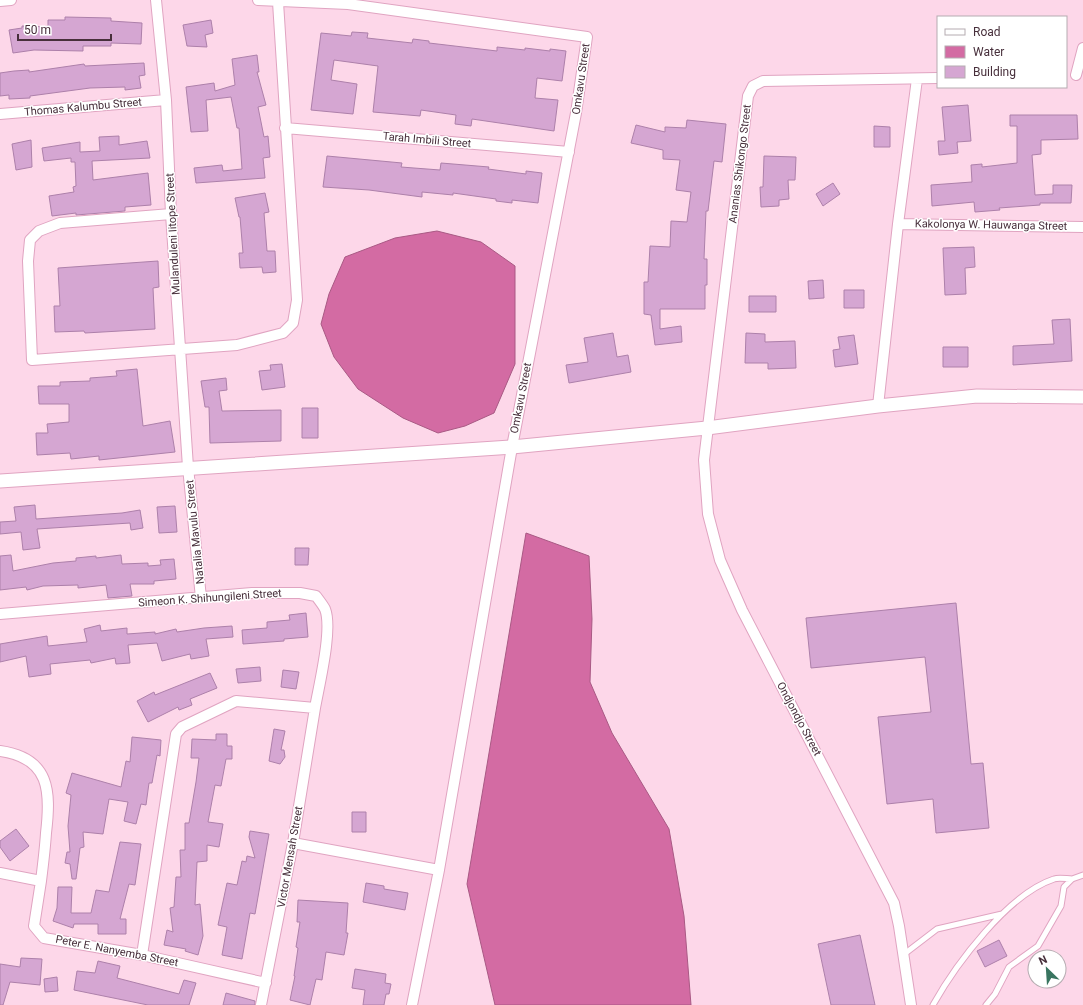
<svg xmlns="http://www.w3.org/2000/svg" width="1083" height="1005" font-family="Roboto,sans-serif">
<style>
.water{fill:#d36ba3;stroke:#a95984}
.building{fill:#d5a6d2;stroke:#ad80aa}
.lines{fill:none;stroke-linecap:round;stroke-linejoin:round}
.lane-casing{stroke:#e0a4c1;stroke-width:7}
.street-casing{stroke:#e0a4c1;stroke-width:12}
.secondary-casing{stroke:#e0a4c1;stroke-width:15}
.lane{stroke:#fff;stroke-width:5}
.street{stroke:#fff;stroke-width:10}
.secondary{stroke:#fff;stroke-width:13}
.labels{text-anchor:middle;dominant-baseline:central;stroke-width:3;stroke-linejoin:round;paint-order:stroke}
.street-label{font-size:11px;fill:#472f3b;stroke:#fff}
</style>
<rect width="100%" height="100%" fill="#fdd7e9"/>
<path class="water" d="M 437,231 L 481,242 L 515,266 L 515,364 L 494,413 L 465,426 L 438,433 L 403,418 L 358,389 L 334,357 L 321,324 L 329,294 L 345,257 L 395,238 Z
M 526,533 L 589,556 L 592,619 L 590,682 L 612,733 L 669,829 L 684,916 L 691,1005 L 495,1005 L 467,884 Z"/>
<path class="building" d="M 65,17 L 111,18 L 111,21 L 142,23 L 141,44 L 111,43 L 111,46 L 83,46 L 83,51 L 34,50 L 13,53 L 9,30 L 22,28 L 22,26 L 48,27 L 48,20 L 65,20 Z
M 211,20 L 213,33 L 205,35 L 207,47 L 187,46 L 183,25 Z
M 352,32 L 368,33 L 367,38 L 412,43 L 413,39 L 429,41 L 429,43 L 497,51 L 497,47 L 525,50 L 525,48 L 550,51 L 550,49 L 566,51 L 562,81 L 537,78 L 535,98 L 558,100 L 554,131 L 472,119 L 471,126 L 455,124 L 456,115 L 421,110 L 420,116 L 373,112 L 378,66 L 334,60 L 331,80 L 357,84 L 353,114 L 311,110 L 321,33 L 351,36 Z
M 257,55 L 259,72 L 257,72 L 266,105 L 258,107 L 264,137 L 268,136 L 270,157 L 263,158 L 265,178 L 196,183 L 194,168 L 222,165 L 223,171 L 242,169 L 239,128 L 237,128 L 231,97 L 206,100 L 208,131 L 191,132 L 186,87 L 214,83 L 215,91 L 235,85 L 232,59 Z
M 144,63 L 145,75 L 139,76 L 141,88 L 125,90 L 125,87 L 90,88 L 30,96 L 30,98 L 9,99 L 9,95 L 0,96 L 0,73 L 14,71 L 29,70 L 29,72 L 84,64 L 85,66 Z
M 968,105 L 971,141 L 957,142 L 958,153 L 939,155 L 938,141 L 945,141 L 942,107 Z
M 1010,115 L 1077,115 L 1078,139 L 1041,140 L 1041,154 L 1032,155 L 1035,195 L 1053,194 L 1053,185 L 1072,185 L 1071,203 L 1040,203 L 1040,205 L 999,208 L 1000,210 L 975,212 L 974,202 L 932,206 L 931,185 L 972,182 L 971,165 L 982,164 L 982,167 L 1017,163 L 1017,126 L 1010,126 Z
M 687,120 L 726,124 L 722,162 L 714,161 L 708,211 L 706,211 L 704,259 L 707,259 L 707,285 L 705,285 L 705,309 L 660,309 L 660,329 L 681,326 L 682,342 L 655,345 L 651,315 L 644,314 L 644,282 L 648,282 L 650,246 L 670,247 L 671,221 L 687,222 L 691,192 L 676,190 L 680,160 L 663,159 L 663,150 L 631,143 L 636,125 L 665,132 L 665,127 L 686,128 Z
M 874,126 L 890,127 L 890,147 L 874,147 Z
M 119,136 L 119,145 L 147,141 L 150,158 L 92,161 L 93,180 L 148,173 L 151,205 L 125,207 L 125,211 L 76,215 L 76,213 L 52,216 L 49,196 L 74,192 L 73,187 L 76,186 L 75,162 L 71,162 L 71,158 L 44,161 L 42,148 L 80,142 L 80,152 L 100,151 L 99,137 Z
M 31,140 L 32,167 L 16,170 L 12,144 Z
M 327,156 L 402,163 L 401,167 L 440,170 L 441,163 L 489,167 L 488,169 L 526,174 L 526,171 L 542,173 L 538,203 L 512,200 L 512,203 L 496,201 L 496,199 L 453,193 L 453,195 L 422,192 L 422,197 L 369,190 L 323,187 Z
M 764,156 L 796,157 L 795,180 L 788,180 L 789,199 L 779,200 L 779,206 L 761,207 L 760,187 L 763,187 Z
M 833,183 L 840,194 L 823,206 L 816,194 Z
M 265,193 L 269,212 L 264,213 L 267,251 L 275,251 L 276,272 L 263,273 L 262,267 L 240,268 L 239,253 L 243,253 L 240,217 L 239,217 L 235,198 Z
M 974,247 L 975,267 L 965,268 L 966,294 L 945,295 L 943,248 Z
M 158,261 L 159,287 L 153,288 L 155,329 L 85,333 L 84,331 L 55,332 L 54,306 L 60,306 L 58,268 Z
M 823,280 L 824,298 L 809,299 L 808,281 Z
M 844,290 L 864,290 L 864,308 L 844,308 Z
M 749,296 L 776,296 L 776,312 L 749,312 Z
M 1070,319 L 1072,361 L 1013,365 L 1013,346 L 1054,344 L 1052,320 Z
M 613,333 L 617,357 L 628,355 L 631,372 L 569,383 L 566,365 L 588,362 L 584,338 Z
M 746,333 L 765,334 L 765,342 L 795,341 L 796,368 L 768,369 L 768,363 L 745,363 Z
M 854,335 L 858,364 L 835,367 L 833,350 L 840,349 L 838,337 Z
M 943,347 L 968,347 L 968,367 L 943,367 Z
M 282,364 L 285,387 L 262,390 L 259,371 L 271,370 L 270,365 Z
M 137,369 L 143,426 L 170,421 L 175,452 L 99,460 L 99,456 L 71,459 L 70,453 L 37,455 L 36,433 L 48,433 L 47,424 L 69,422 L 69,404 L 39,404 L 38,386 L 60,386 L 60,382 L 90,381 L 90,378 L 117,376 L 116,371 Z
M 226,378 L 227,390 L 219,391 L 222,411 L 281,410 L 281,441 L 210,443 L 209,407 L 205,407 L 201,381 Z
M 302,408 L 318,408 L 318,438 L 302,438 Z
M 35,505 L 36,519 L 122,513 L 140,510 L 143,528 L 131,530 L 130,523 L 37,529 L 40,548 L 23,550 L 21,532 L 0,534 L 0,522 L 16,521 L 14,507 Z
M 175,506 L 177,532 L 159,533 L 157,507 Z
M 295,548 L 309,548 L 308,565 L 295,565 Z
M 11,555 L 13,571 L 53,563 L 76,561 L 76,558 L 96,556 L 96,558 L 121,555 L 122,564 L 148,563 L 148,566 L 161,565 L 160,560 L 174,559 L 176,579 L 154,581 L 154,584 L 130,584 L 132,596 L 108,598 L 106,585 L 78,588 L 78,585 L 43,586 L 27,590 L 26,587 L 0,590 L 0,556 Z
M 956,603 L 971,764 L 983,763 L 989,828 L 936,833 L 933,799 L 887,804 L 878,717 L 931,712 L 925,657 L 811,668 L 806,618 Z
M 306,613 L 308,637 L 284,639 L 284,641 L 243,644 L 242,630 L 267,628 L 267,622 L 290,620 L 289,615 Z
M 100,625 L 101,631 L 127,628 L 127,634 L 155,632 L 155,634 L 176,629 L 177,632 L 204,628 L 232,626 L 233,637 L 206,639 L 209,656 L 191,659 L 190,654 L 162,661 L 157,643 L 128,645 L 130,663 L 116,664 L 115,658 L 91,663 L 90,660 L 50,664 L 51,674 L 29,677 L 26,656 L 0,662 L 0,644 L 47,636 L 48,646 L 87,642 L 84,629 Z
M 260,667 L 261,681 L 238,683 L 236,669 Z
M 283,670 L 299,672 L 296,689 L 281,687 Z
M 210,673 L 217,688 L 190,699 L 192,705 L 179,710 L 178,707 L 148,722 L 137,701 L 154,692 L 155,695 Z
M 274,729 L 285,731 L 281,750 L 284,750 L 285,757 L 280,764 L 269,761 Z
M 216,734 L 227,734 L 227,746 L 232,746 L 232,759 L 226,759 L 221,786 L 215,785 L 208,822 L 223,824 L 219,847 L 207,845 L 207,861 L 197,862 L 195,905 L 200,904 L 203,936 L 198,955 L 185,951 L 186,949 L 164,945 L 167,930 L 173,932 L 170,908 L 174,907 L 176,877 L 181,877 L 180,850 L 185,850 L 185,823 L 189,823 L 196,782 L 199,758 L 191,758 L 192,739 L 216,740 Z
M 132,737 L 161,740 L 160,756 L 157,755 L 152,783 L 149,783 L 146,805 L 141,804 L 136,824 L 124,821 L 128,802 L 109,799 L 103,834 L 83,832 L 84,847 L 80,848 L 76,879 L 72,879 L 70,864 L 65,863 L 67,852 L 70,852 L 68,826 L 71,795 L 66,793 L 72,773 L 121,787 L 126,761 L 130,762 Z
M 352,812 L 366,812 L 366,832 L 352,832 Z
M 16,829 L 29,846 L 10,861 L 0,847 L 0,841 Z
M 250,831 L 269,834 L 255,914 L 250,913 L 242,959 L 222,955 L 227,927 L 218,925 L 227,883 L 237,885 L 242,861 L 246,862 L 247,856 L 255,858 L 249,837 Z
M 120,842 L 141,844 L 135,885 L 129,884 L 120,919 L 126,919 L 126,934 L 98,934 L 98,924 L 74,924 L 73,928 L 53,921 L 57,908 L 58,887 L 72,887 L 71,913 L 91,913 L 96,890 L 109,892 Z
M 366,883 L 384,886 L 384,889 L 408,893 L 405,910 L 363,902 Z
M 298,900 L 348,903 L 346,933 L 348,933 L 344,955 L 326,952 L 322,980 L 316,979 L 310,1005 L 290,1000 L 295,976 L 294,976 L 298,948 L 296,947 L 300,922 L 297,922 Z
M 860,935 L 875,1005 L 831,1005 L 818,944 Z
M 999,940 L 1007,956 L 985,967 L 977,951 Z
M 21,958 L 42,959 L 40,985 L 10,982 L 3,1005 L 0,1005 L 0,964 L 20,967 Z
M 98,961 L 120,966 L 117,978 L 179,994 L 184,980 L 196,983 L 189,1005 L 148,1005 L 74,990 L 77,971 L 95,973 Z
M 355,969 L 386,974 L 385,983 L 391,984 L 389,994 L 386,994 L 384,1005 L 363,1005 L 365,990 L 352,988 Z
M 57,977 L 58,991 L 45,992 L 44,979 Z
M 226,993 L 255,1001 L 255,1005 L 223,1005 Z"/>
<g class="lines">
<g class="lane-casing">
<path id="lane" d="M 903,955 L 937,929 L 1002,914
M 933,1005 C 956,964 1008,894 1054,879 C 1059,877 1067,879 1072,879
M 986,1005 L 995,994 L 1009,967 L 1038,946 L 1061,906 L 1064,887 L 1072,879 L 1083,875"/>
</g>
<g class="street-casing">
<path id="street" d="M 156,0 L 166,100 L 171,214 L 188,467 L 201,598
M 258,0 L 348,4 L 587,37 L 576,113 L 512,447 L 439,870 L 412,1005
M 0,1 L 11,0
M 1076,75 L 1083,48
M 0,114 L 166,100
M 285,128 L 569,152
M 171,214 L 60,223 L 39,231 L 30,240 L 28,261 L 32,360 L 237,345 L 283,333 L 293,323 L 297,300 L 278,2
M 898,224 L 1083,227
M 878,406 L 898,224 L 917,79
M 0,614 L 252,593 L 300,593 L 316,596 C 319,600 323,605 325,609 C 333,629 319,685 315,708 L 236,701 L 182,727 L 176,734 L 142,955
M 0,751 C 50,758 51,791 46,833 C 45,849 43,865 41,881
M 293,843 L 439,870
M 0,873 L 41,881 L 34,926 L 44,938 L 142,955 L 266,983
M 261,1005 L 293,843 L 315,708
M 911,1005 L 899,926 L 894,903 L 742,610 L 720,560 L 708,514 L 704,460 L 748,96 L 753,86 L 763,81 L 938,78"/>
</g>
<g class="secondary-casing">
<path id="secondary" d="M 0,481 L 512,447 L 707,428 L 878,406 L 977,396 L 1083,397"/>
</g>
<use href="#lane" class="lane"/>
<use href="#street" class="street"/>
<use href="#secondary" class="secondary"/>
</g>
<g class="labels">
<g class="street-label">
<text transform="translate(581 79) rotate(-82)">Omkavu Street</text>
<text transform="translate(83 107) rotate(-5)">Thomas Kalumbu Street</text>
<text transform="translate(427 140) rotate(5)">Tarah Imbili Street</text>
<text transform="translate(740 164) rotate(-83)">Ananias Shikongo Street</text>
<text transform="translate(991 225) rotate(1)">Kakolonya W. Hauwanga Street</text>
<text transform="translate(173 234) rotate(-93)">Mulanduleni Iitope Street</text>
<text transform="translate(521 398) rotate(-79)">Omkavu Street</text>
<text transform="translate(195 532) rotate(-96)">Natalia Mavulu Street</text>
<text transform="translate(210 598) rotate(-4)">Simeon K. Shihungileni Street</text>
<text transform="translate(799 719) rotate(62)">Ondjondjo Street</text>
<text transform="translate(290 857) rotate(-80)">Victor Mensah Street</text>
<text transform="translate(117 951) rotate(11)">Peter E. Nanyemba Street</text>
</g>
</g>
<rect x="937" y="16" width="130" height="72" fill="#ffffff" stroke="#b5acb1"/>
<rect x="945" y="29" width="20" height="6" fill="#ffffff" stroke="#b5acb1"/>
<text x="973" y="36" font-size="12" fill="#472f3b">Road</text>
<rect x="945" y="46" width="20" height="12" fill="#d36ba3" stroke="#b5acb1"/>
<text x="973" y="56" font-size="12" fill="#472f3b">Water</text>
<rect x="945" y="66" width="20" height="12" fill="#d5a6d2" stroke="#b5acb1"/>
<text x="973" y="76" font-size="12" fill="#472f3b">Building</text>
<g transform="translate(1047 969) rotate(335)"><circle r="19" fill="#ffffff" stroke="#b5acb1"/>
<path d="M0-3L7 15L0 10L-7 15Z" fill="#397560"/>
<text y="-6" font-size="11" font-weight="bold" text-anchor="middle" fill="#472f3b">N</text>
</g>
<path d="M18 34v6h93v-6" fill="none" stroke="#472f3b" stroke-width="2"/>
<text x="24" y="34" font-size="12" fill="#472f3b" stroke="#ffffff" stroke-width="3" paint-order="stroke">50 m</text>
</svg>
